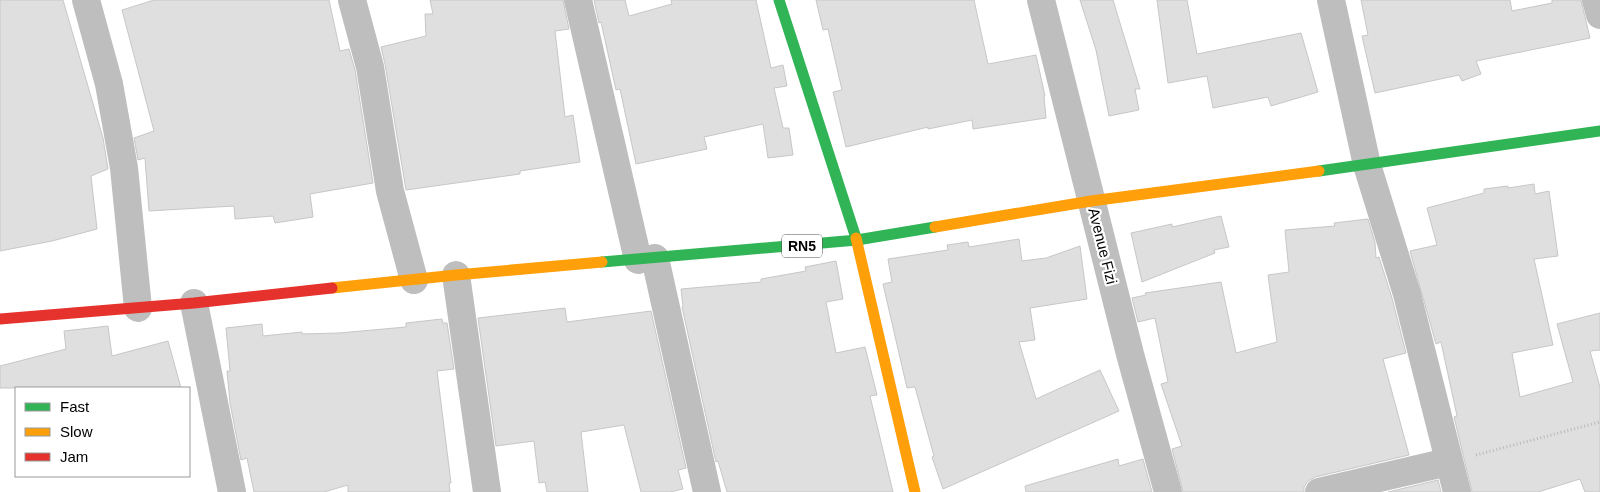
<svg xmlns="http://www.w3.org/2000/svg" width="1600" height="492" font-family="Helvetica,sans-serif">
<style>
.building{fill:#dfdfdf;stroke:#c7c7c7}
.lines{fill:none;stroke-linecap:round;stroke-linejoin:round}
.path{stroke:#b9b9b9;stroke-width:3;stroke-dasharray:1 2.5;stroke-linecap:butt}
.street{stroke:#bebebe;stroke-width:28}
.fast{stroke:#30b455;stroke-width:11}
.slow{stroke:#ff9f0a;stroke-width:11}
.jam{stroke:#e5322d;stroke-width:11}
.labels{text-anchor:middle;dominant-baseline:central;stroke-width:4.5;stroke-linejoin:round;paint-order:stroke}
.shield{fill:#fff;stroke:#4c4c4c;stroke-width:1}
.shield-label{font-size:14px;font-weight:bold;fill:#000}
.street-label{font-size:15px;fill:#000;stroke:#fff}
</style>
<rect width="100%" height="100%" fill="#fff"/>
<path class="building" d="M 0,0 L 63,0 L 103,138 L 108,169 L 91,176 L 97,229 L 52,241 L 0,251 Z
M 154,0 L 329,0 L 340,51 L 349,49 L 355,70 L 373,183 L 310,194 L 313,217 L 275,223 L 273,216 L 235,219 L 234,206 L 149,211 L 145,158 L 138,160 L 134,138 L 154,131 L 122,10 Z
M 430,0 L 563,0 L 569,29 L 555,31 L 565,117 L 573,115 L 580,162 L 520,171 L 520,174 L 406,190 L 385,64 L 381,47 L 426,36 L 425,14 L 433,14 Z
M 594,0 L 625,0 L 629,16 L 672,4 L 671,0 L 756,0 L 771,68 L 783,65 L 787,86 L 774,88 L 783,128 L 789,128 L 793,155 L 768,158 L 763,124 L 704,137 L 707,149 L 636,164 L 620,89 L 616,90 L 601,22 L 599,23 Z
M 816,0 L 974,0 L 988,64 L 1036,55 L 1045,96 L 1044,96 L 1046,118 L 973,129 L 972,120 L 928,129 L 928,127 L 846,147 L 833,92 L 842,90 L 828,29 L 823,30 Z
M 1080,0 L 1113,0 L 1140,89 L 1135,89 L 1139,110 L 1109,116 L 1096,50 Z
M 1157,0 L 1187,0 L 1197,54 L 1301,33 L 1318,92 L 1271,106 L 1268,97 L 1213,108 L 1207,76 L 1168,83 Z
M 1361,0 L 1510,0 L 1512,11 L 1552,3 L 1552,0 L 1581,0 L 1590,38 L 1476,61 L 1481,74 L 1462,81 L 1459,75 L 1375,93 L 1362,36 L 1368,35 Z
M 1534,184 L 1535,194 L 1549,191 L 1558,256 L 1534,259 L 1553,345 L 1512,353 L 1520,397 L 1573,382 L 1557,324 L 1600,313 L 1600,350 L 1590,351 L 1600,387 L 1600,492 L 1585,492 L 1580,479 L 1538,492 L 1472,492 L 1454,417 L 1457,416 L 1441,342 L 1436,344 L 1410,251 L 1437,245 L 1427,208 L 1484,193 L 1484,189 L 1508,186 L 1508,188 Z
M 1221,216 L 1229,247 L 1214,250 L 1215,253 L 1142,282 L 1131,233 L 1172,224 L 1172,227 Z
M 1368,219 L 1375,242 L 1376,258 L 1379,257 L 1392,298 L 1406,353 L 1383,359 L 1409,455 L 1315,477 L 1308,481 L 1304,487 L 1304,492 L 1183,492 L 1172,449 L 1182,446 L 1161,384 L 1168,382 L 1155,318 L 1138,322 L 1132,298 L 1146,295 L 1145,293 L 1221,282 L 1236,353 L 1277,342 L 1268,275 L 1289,272 L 1285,230 L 1335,226 L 1334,223 Z
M 1019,239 L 1022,261 L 1046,258 L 1080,246 L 1087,299 L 1030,308 L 1035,340 L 1019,342 L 1036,399 L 1100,370 L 1119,411 L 943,489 L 932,457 L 934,456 L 915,387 L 907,388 L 883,284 L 892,282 L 888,259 L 948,250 L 947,245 L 968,242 L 969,247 Z
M 836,261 L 843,299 L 826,302 L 836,353 L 865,347 L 877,395 L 870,396 L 893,492 L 727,492 L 718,461 L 716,462 L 682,307 L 683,306 L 681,289 L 761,282 L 761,279 L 806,271 L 805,267 Z
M 565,308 L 567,322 L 651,311 L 686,468 L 678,470 L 683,489 L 670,492 L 641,492 L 624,425 L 581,432 L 588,492 L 547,492 L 545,482 L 539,483 L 534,441 L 496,446 L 478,318 Z
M 442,319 L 443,323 L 447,323 L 454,369 L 437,371 L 451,483 L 449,483 L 450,492 L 348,492 L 348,485 L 324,492 L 254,492 L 247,458 L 241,460 L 230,403 L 227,371 L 230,371 L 226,328 L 262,324 L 263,336 L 302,332 L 302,334 L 339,333 L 406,327 L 406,323 Z
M 108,326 L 112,356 L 168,341 L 181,388 L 0,388 L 0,366 L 66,349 L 64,331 Z
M 1118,459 L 1119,466 L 1143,459 L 1152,492 L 1026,492 L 1025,486 Z
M 1438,480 L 1441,492 L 1388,492 Z"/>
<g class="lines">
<path class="path" d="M 1476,455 L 1600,422"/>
<path class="street" d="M 86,0 L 109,84 L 124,168 L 138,308
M 352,0 L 370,67 L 390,191 L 414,280
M 578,0 L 638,260
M 1041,0 L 1130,354 L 1168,492
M 1331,0 L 1367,165 L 1407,294 L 1457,492
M 1596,0 L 1600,15
M 655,258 L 707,492
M 456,275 L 487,492
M 194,303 L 232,492
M 1319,492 L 1448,462"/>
<path class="fast" d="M 779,0 L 856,238
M 1319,171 L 1600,131
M 602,262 L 857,240 L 935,227"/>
<path class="slow" d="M 935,227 L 1091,201 L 1319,171
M 856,238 L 915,492
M 332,288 L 456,275 L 602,262"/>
<path class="jam" d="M 0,319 L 194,303 L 332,288"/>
</g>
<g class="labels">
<rect class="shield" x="782" y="234.5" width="40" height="23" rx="4"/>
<g class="shield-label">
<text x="802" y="246">RN5</text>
</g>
<g class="street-label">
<text transform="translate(1103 246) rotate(76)">Avenue Fizi</text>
</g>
</g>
<rect x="15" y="387" width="175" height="90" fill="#ffffff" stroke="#999999"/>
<rect x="25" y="403" width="25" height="8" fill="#30b455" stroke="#999999"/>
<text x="60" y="412" font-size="15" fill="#000000">Fast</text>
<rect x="25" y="428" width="25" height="8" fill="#ff9f0a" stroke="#999999"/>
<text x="60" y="437" font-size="15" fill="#000000">Slow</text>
<rect x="25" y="453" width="25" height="8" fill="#e5322d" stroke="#999999"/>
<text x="60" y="462" font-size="15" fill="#000000">Jam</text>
</svg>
